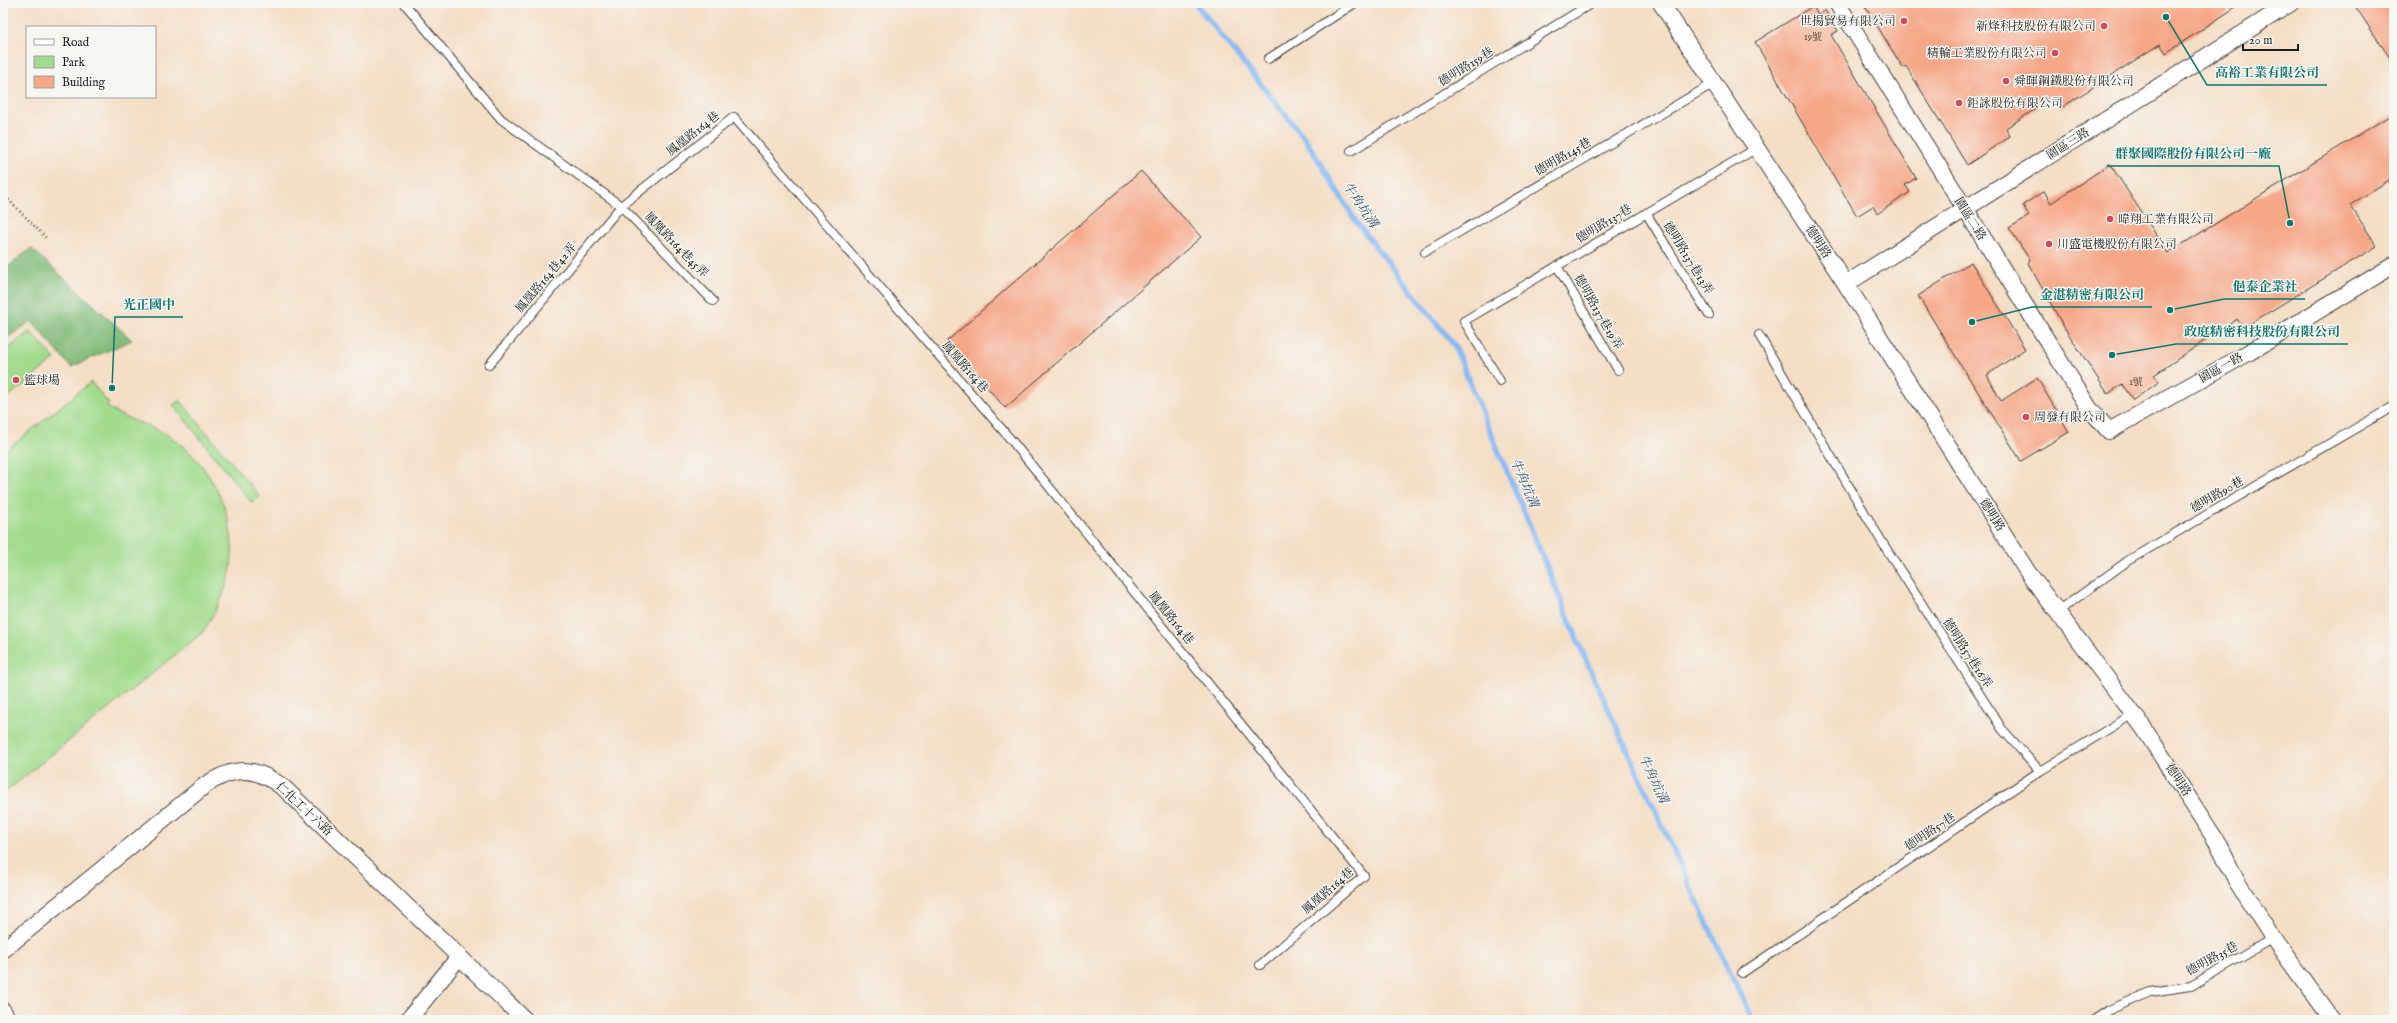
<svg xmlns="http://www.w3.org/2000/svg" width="2397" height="1023" font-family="'IM FELL English','Noto Serif TC',serif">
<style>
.green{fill:#a2db8d;stroke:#5f7c54}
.forest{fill:#81bb78;stroke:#4e6c4a}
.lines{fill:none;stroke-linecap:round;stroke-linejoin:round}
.stream{stroke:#87baf4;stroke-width:5.5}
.building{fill:#f6a788}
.service-casing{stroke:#3c3935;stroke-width:10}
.minor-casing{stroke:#3c3935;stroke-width:18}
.path{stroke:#3c3935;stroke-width:2.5;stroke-dasharray:1 3;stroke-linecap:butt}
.service{stroke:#fff;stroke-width:8}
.minor{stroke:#fff;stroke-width:16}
.poi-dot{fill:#d1495b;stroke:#f6f6f2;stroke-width:1.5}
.labels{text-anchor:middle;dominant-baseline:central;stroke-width:3;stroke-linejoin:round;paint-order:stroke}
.number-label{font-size:10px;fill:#523f37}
.poi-label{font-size:12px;fill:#1c1c1c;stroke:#f6f6f2;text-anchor:start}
.street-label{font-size:12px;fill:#1c1c1c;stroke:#f6f6f2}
.water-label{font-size:13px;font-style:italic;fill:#415368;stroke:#f6f6f2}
.leader{fill:none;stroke:#0f766e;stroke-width:1.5}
.callout-dot{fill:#0f766e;stroke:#f6f6f2;stroke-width:1.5}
.callout-label{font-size:13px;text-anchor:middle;font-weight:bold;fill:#0f766e;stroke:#f6f6f2;stroke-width:3;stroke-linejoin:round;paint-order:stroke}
</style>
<rect width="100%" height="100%" fill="#f6f6f2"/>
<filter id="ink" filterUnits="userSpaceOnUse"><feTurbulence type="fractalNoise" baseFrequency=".025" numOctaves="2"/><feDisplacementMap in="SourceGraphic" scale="8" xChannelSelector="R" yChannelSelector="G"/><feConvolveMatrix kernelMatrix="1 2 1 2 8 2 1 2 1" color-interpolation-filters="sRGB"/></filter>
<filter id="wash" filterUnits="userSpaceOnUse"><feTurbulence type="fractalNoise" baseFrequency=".012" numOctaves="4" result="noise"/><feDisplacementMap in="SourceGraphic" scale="16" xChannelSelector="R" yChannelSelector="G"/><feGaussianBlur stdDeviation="0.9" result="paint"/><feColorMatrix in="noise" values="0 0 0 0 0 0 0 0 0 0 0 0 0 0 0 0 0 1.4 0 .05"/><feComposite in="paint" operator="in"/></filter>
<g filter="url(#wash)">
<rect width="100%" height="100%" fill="#f4dec5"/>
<path class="green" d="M 30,331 L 55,359 L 3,401 L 3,353 Z
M 91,382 L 109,404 L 106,406 C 121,419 150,424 169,436 C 211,462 238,518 231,567 C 227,591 215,613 202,633 L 3,794 L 3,453 Z
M 180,400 L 260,497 L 251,502 L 173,405 Z"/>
<path class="forest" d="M 31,248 L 132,340 L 71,367 L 31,321 L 3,341 L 3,271 Z"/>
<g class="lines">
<path class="stream" d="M 1195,3 L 1306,140 L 1357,223 L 1454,345 L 1588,665 L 1752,1020"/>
</g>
<g id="blocks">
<path class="building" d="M 1863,3 L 2242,3 L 2166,53 L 2160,44 L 2061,108 L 2054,97 L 2006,128 L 2010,136 L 1967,165 L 1906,66 L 1903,68 Z
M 2353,3 L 2394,3 L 2394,64 Z
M 1813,6 L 1818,15 L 1825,10 L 1838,31 L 1831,35 L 1916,178 L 1905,185 L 1910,192 L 1877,214 L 1873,206 L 1857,216 L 1755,42 Z
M 2394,113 L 2394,177 L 2350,205 L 2377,246 L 2243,328 L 2237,319 L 2154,375 L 2159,382 L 2133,400 L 2122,384 L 2108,394 L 2064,327 L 2028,263 L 2030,260 L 2009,228 L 2029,216 L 2023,205 L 2044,191 L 2051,203 L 2110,164 L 2168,253 Z
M 1141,171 L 1201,237 L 1005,408 L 947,341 Z
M 1971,262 L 2025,349 L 1987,375 L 2001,401 L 2037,378 L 2069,432 L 2021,461 L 1918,296 Z"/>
</g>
</g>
<g filter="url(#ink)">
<use href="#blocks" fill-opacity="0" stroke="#3c3935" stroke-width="1"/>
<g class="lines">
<g class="service-casing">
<path id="service" d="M 404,3 L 501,119 L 621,206 L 734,117 L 1012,441 L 1364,876 L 1260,965
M 1268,59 L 1355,3
M 1351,151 L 1592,3
M 1646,213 L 1709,315
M 1425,252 L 1714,83
M 1557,266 L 1618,370
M 1759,335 L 1882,542 L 2002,729 L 2040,771
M 489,365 L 621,206 L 713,301
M 1500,381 L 1464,321 L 1757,148
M 2056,613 L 2129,560 L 2394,406
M 1742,973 L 2040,771 L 2133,714
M 2094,1020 L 2109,1010 L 2151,992 L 2191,986 L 2273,938"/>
</g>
<g class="minor-casing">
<path id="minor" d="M 1661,3 L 1846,284 L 2027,571 L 2143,727 L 2219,845 L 2237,882 L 2273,938 L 2332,1020
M 1837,3 L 2089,408 L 2109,431 L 2248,353 L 2394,265
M 1846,284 L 2291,3
M 3,950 L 204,786 C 235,765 256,766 285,789 L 525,1020
M 3,1011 L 8,1020
M 408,1020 L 459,957"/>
</g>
<path class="path" d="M 3,194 L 47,239"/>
<use href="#service" class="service"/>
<use href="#minor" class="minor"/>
</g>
</g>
<g class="poi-dot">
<circle cx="1904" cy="21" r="4"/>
<circle cx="2104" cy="26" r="4"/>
<circle cx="2055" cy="53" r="4"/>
<circle cx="2006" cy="81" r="4"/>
<circle cx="1959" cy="103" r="4"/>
<circle cx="2110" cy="219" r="4"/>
<circle cx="2049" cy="244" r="4"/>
<circle cx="16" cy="380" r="4"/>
<circle cx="2026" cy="417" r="4"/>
</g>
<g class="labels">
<g class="number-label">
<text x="1813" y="37">19號</text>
<text x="2136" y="382">1號</text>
</g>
<g class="poi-label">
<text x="1896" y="21" text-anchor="end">世揚貿易有限公司</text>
<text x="2096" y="26" text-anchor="end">新烽科技股份有限公司</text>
<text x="2047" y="53" text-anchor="end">精輪工業股份有限公司</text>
<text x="2014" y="81">舜暉鋼鐵股份有限公司</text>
<text x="1967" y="103">鉅詠股份有限公司</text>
<text x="2118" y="219">暐翔工業有限公司</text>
<text x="2057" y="244">川盛電機股份有限公司</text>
<text x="24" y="380">籃球場</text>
<text x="2034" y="417">周發有限公司</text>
</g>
<g class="street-label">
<text transform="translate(1466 67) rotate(-32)">德明路159巷</text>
<text transform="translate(693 134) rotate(-38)">鳳凰路164巷</text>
<text transform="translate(2068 144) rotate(-32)">園區三路</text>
<text transform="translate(1563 157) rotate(-30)">德明路145巷</text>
<text transform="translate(1970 219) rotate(58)">園區二路</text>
<text transform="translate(1604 224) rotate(-31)">德明路137巷</text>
<text transform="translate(1818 242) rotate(57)">德明路</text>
<text transform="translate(676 245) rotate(46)">鳳凰路164巷45弄</text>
<text transform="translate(1688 258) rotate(58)">德明路137巷13弄</text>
<text transform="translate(546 278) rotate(-50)">鳳凰路164巷42弄</text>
<text transform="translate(1598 312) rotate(60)">德明路137巷19弄</text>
<text transform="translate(965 367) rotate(49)">鳳凰路164巷</text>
<text transform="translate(2221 368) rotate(-29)">園區一路</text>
<text transform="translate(2217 495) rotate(-30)">德明路90巷</text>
<text transform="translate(1992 515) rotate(58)">德明路</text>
<text transform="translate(1171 618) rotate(51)">鳳凰路164巷</text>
<text transform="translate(1967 653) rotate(57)">德明路57巷16弄</text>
<text transform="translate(2178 780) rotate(57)">德明路</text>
<text transform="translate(304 809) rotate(43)">仁化工十六路</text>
<text transform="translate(1930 832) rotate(-34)">德明路57巷</text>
<text transform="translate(1328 891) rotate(-41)">鳳凰路164巷</text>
<text transform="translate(2212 959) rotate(-29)">德明路35巷</text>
</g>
<g class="water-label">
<text transform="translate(1360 205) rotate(56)">牛角坑溝</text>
<text transform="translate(1524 483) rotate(67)">牛角坑溝</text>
<text transform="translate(1653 779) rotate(65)">牛角坑溝</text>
</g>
</g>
<path class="leader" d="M2166 17L2207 85H2327M2290 223L2279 166H2107M2170 310L2224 299H2305M1972 322L2032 307H2152M112 388L115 317H183M2112 355L2176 344H2348"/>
<g class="callout-dot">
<circle cx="2166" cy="17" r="4"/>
<circle cx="2290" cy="223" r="4"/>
<circle cx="2170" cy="310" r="4"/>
<circle cx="1972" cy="322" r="4"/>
<circle cx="112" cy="388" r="4"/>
<circle cx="2112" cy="355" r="4"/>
</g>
<g class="callout-label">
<text x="2267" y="77">高裕工業有限公司</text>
<text x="2193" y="158">群聚國際股份有限公司一廠</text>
<text x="2265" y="291">俋泰企業社</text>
<text x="2092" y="299">金湛精密有限公司</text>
<text x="149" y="309">光正國中</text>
<text x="2262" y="336">政庭精密科技股份有限公司</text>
</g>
<rect width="2397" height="1023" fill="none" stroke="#f6f6f2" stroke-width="16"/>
<rect x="26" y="26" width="130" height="72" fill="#f6f6f2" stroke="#9f9f9c"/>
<rect x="34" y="39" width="20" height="6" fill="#ffffff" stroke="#9f9f9c"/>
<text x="62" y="46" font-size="12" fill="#1c1c1c">Road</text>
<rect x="34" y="56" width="20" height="12" fill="#a2db8d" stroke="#9f9f9c"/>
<text x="62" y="66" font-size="12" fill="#1c1c1c">Park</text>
<rect x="34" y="76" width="20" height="12" fill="#f6a788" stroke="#9f9f9c"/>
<text x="62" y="86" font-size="12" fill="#1c1c1c">Building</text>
<path d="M2243 44v6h55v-6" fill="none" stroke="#1c1c1c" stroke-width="2"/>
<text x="2249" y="44" font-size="12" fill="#1c1c1c" stroke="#f6f6f2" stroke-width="3" paint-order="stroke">20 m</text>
</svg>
